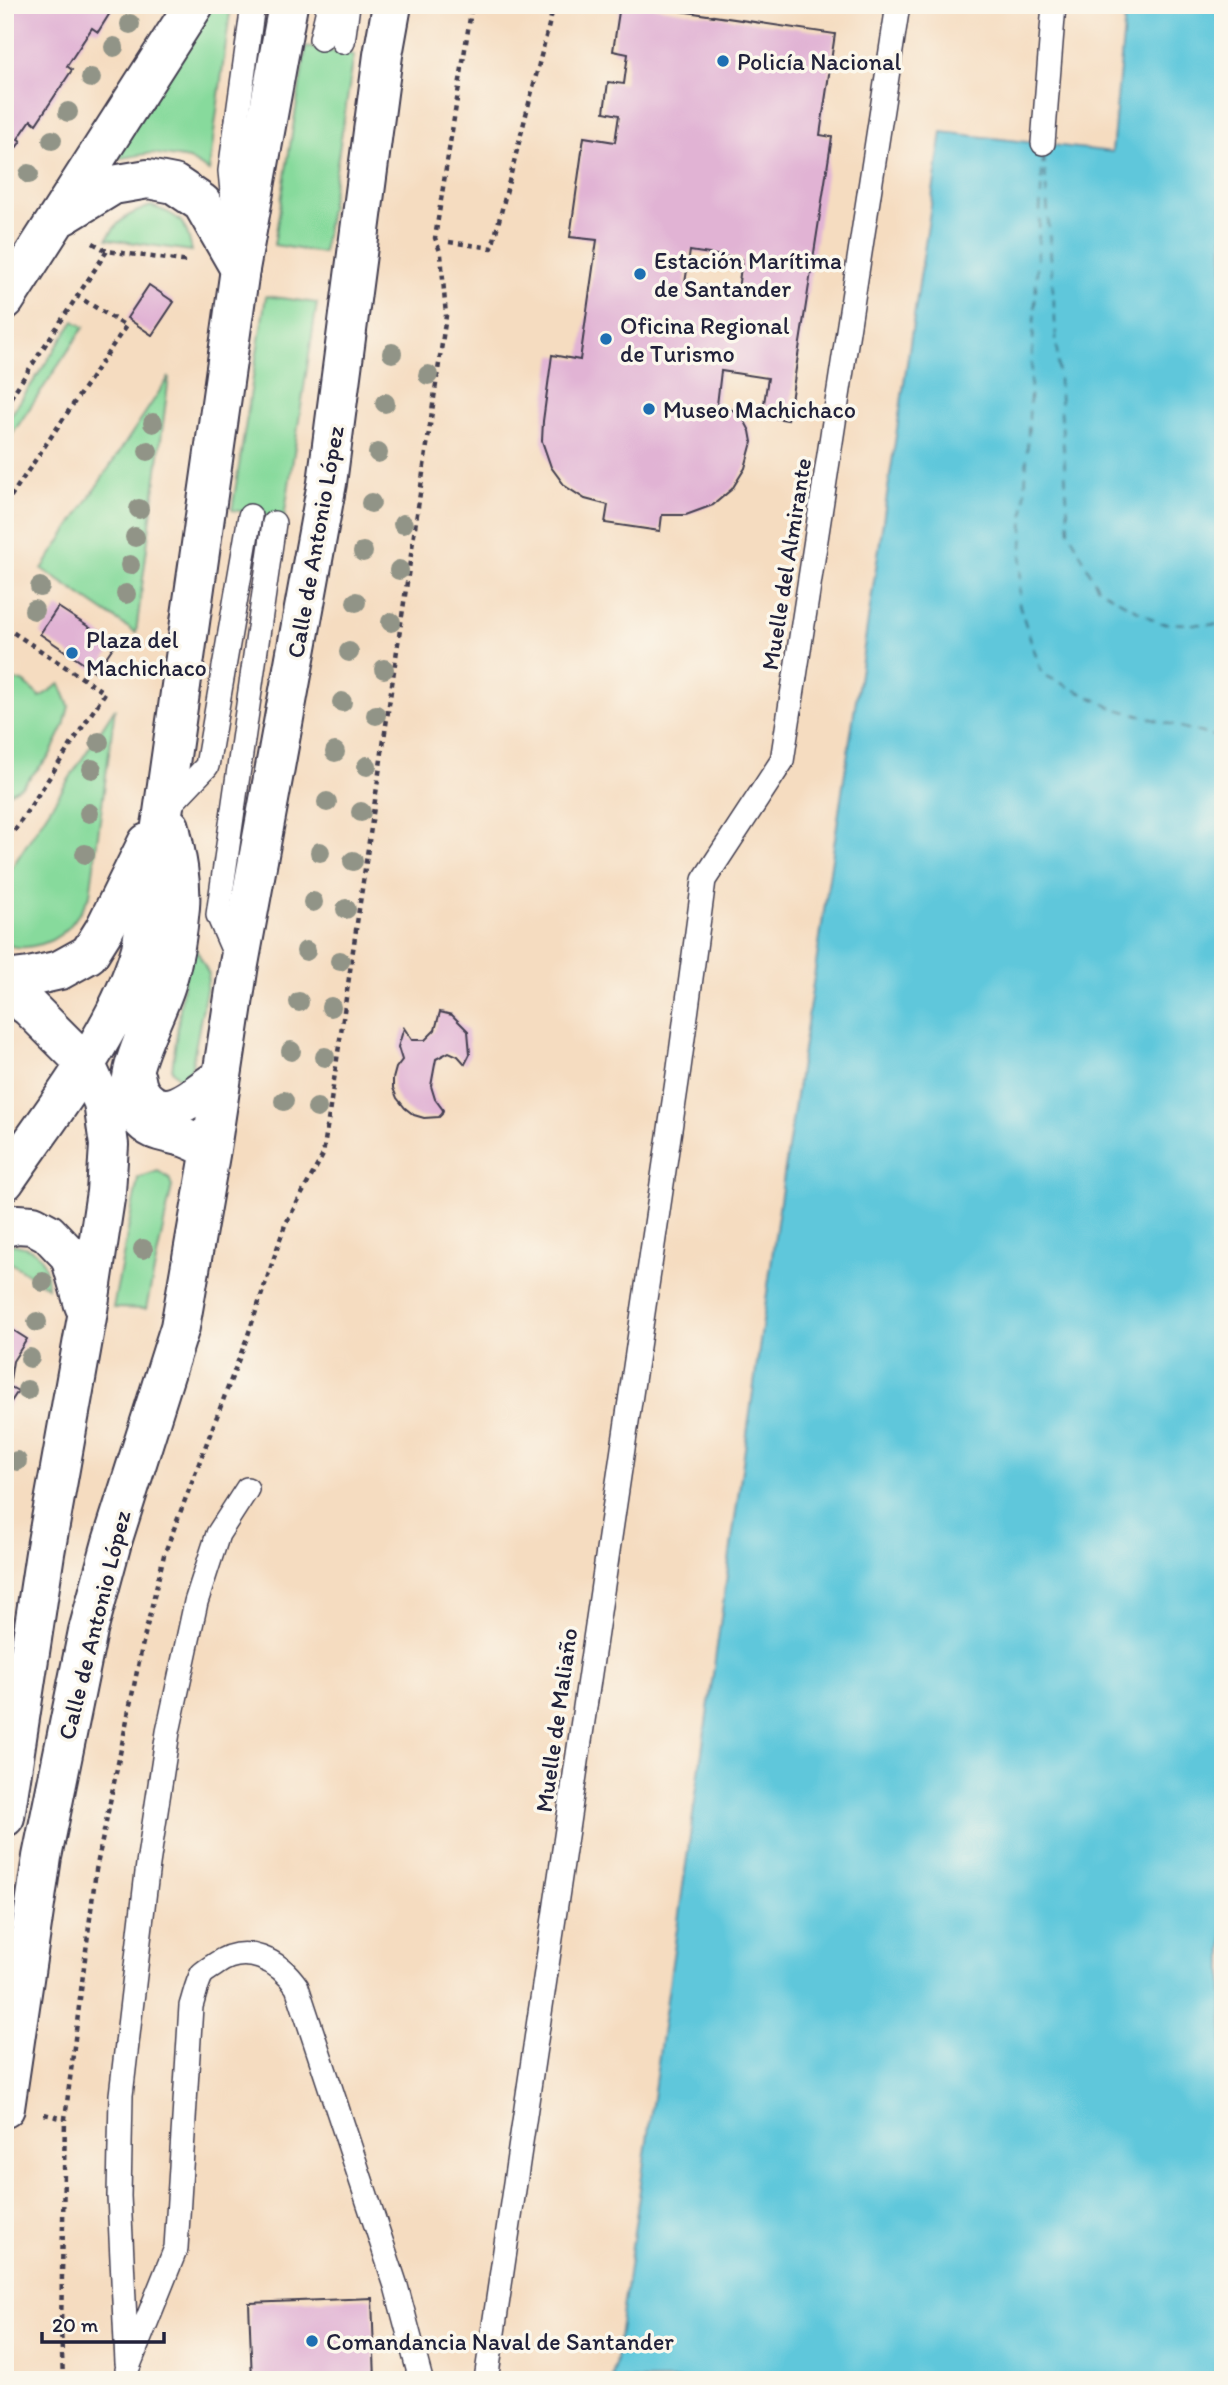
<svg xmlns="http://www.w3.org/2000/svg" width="1228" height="2385" font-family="Itim,sans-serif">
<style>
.green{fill:#87da9c;stroke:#547e6c;stroke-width:2}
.water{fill:#5ec7db;stroke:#40748b;stroke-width:2}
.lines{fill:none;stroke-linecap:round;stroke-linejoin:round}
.ferry{stroke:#375c73;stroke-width:2;stroke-dasharray:9 7;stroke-linecap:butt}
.building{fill:#e1b3d4;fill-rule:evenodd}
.service-casing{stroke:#423e4f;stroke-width:26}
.minor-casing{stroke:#423e4f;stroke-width:42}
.secondary-casing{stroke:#423e4f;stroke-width:42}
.primary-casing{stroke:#423e4f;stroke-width:42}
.path{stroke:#423e4f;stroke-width:4.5;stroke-dasharray:5 5;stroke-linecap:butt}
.service{stroke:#fff;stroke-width:23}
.minor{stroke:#fff;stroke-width:38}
.secondary{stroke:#fff;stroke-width:38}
.primary{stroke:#fff;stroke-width:38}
.tree{fill:#919487}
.poi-dot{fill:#1f6fb2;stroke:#fbf7ec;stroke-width:2.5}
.labels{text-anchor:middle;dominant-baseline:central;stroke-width:7;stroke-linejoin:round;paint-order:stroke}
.poi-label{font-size:24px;fill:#22223b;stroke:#fbf7ec;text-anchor:start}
.street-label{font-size:24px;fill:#22223b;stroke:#fbf7ec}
</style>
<rect width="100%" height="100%" fill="#fbf7ec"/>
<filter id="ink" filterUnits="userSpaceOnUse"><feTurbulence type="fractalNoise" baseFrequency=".0143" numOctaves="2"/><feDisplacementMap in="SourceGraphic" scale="14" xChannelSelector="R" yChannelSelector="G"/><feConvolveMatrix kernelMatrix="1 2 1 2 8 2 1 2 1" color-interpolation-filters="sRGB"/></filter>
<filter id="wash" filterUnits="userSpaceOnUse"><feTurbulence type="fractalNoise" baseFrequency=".00686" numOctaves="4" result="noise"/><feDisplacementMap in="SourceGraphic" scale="28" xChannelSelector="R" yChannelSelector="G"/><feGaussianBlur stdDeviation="1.57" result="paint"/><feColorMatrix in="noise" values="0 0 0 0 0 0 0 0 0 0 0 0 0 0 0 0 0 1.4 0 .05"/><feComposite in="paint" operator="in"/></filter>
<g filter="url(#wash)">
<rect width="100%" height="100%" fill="#f5dcc0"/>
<path class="green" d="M 212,5 L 231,5 L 209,171 L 189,159 L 152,153 L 110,160 Z
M 306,47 L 354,55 L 323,253 L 274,245 Z
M 151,206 C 182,217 185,220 192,251 L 107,239 C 119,218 129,214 151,206 Z
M 266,296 L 317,303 L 284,518 L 232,510 Z
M 74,321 L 84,327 L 5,445 L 5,424 Z
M 169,377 L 136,633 L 42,569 Z
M 5,677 L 25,683 L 40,697 L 60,684 L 69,706 L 64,726 L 49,757 L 22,786 L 5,795 Z
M 115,708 L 90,895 C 76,920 64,941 33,946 C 24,948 13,948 5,943 L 5,878 Z
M 194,945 L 209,974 L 191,1070 L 185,1077 L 178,1077 L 172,1070 L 188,948 Z
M 158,1171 L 169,1178 L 172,1186 L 146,1309 L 113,1308 L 138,1178 Z
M 11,1244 C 41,1249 46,1257 47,1287 L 5,1259 L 5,1247 Z"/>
<path class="water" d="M 1126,5 L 1223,5 L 1223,2380 L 613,2380 L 779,1208 L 942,132 L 1112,152 Z"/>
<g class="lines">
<path class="ferry" d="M 1043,155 L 1019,604 L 1042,674 L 1113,708 L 1223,739
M 1044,155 L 1069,531 L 1098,588 L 1159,623 L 1223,625"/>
</g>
<g id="blocks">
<path class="building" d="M 5,5 L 115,5 L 98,32 L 92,28 L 67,66 L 72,70 L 36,124 L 31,120 L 18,139 L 21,141 L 8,159 L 11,162 L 5,170 Z
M 620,5 L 640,5 L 835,34 L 820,135 L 832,137 L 788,420 L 762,416 L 768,378 L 721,371 L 717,405 L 735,411 L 743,418 L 750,431 L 752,442 L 745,468 L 732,489 L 713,505 L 686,515 L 662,515 L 660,531 L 605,523 L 608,505 L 585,499 L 565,486 L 551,467 L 542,441 L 543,421 L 552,355 L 580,360 L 597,240 L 570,237 L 584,137 L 615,142 L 619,115 L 604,112 L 608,82 L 624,84 L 628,54 L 613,51 ZM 690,251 L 742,259 L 738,290 L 685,283 Z
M 149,285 L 174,302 L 152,335 L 127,318 Z
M 58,607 L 115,644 L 96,672 L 40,634 Z
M 440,1012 L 452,1015 L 468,1031 L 470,1054 L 465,1064 L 458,1056 L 449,1052 L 436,1059 L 431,1086 L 435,1099 L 443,1110 L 442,1114 L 439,1117 L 424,1118 L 414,1115 L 405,1108 L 397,1098 L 393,1088 L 393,1079 L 396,1068 L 402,1060 L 398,1047 L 404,1028 L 412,1040 L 425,1040 L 435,1030 Z
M 5,1325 L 27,1339 L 13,1361 L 9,1386 L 18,1391 L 5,1411 Z
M 372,2298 L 375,2380 L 252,2380 L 249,2303 Z"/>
</g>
</g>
<g filter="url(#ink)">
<use href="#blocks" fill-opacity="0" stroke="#423e4f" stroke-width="2"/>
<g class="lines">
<g class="service-casing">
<path id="service" d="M 321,39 L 329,5
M 343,42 L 348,5
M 1043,143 L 1054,5
M 236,231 L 230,171 L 253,5
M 164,811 L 207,766 L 250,516
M 238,961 L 218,915 L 274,523
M 127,2363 L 119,2196 L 121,2095 L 148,1864 L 168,1732 L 196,1602 L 218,1534 L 247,1489
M 127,2370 L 176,2248 L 191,2006 C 194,1997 197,1982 202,1974 C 205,1971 212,1967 216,1964 C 245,1943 279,1960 297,1987 L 396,2286 L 421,2380
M 486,2380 L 679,1068 L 704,880 L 782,761 L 898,5"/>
</g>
<g class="minor-casing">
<path id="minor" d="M 64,215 L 113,185 L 148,179 L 174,184 L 202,203 L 240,269
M 5,300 L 194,5
M 5,990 L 29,1007 L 85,1063"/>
</g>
<g class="secondary-casing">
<path id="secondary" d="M 5,1227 L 17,1224 L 33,1225 L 48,1233 L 70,1256 L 84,1305
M 5,1817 L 45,1553 L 87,1317 L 106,1192 L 109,1145 L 103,1102 L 85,1063"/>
</g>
<g class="primary-casing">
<path id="primary" d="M 170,827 C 176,854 182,880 180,907 C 178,931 174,957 167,981 C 157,1019 113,1081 139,1117 C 151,1134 169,1132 186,1138 C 194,1141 203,1146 211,1149
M 5,980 L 29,977 L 60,970 L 89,954 L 104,930 L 147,843
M 136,1079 C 137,1089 141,1096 149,1102 C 173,1122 202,1087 222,1077
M 5,1181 C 54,1109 117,1032 141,949 L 163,813 L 240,269 L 288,5
M 5,2108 L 42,1857 L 88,1631 L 112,1542 L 180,1327 L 211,1149 L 239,964 L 327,483 L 383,55 L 392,5"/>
</g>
<path class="path" d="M 449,242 L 492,248 L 554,5
M 93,243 L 107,251 L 190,262
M 5,406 L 107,251
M 5,505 L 126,326 L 77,296
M 5,627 L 105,693 L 5,845
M 44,2114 L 65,2119
M 63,2380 L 61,2327 L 65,2119 L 96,1870 L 142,1647 L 164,1555 L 248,1335 L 285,1225 L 323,1155 L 446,316 L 441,254 L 435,238 L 472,5"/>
<use href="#service" class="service"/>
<use href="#minor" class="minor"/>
<use href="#secondary" class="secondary"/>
<use href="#primary" class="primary"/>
</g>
<g class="tree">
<circle cx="130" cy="24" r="10"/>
<circle cx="114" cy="47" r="10"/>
<circle cx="91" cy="78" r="10"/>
<circle cx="68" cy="112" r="10"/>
<circle cx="52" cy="140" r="10"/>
<circle cx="29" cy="174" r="10"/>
<circle cx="392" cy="353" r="10"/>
<circle cx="428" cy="375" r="10"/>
<circle cx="385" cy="403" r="10"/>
<circle cx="153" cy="423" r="10"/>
<circle cx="148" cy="451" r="10"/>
<circle cx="378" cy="453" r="10"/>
<circle cx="371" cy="503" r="10"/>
<circle cx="139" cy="509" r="10"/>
<circle cx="403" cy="524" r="10"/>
<circle cx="135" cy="537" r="10"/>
<circle cx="363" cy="552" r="10"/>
<circle cx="130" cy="565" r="10"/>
<circle cx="399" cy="570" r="10"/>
<circle cx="40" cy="587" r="10"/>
<circle cx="126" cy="594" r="10"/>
<circle cx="356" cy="602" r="10"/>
<circle cx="34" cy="610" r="10"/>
<circle cx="391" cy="622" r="10"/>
<circle cx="349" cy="652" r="10"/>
<circle cx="384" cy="669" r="10"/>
<circle cx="342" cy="702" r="10"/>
<circle cx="376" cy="715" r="10"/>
<circle cx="99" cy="742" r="10"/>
<circle cx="335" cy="752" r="10"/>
<circle cx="367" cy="766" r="10"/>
<circle cx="92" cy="769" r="10"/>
<circle cx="327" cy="802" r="10"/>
<circle cx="361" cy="812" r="10"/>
<circle cx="89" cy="813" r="10"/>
<circle cx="320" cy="852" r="10"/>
<circle cx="85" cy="854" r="10"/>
<circle cx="353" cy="861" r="10"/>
<circle cx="313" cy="902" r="10"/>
<circle cx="346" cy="909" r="10"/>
<circle cx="306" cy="951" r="10"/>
<circle cx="340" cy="961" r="10"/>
<circle cx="299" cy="1002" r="10"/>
<circle cx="331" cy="1007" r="10"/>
<circle cx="291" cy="1051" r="10"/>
<circle cx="325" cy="1057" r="10"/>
<circle cx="284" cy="1101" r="10"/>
<circle cx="317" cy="1108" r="10"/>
<circle cx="143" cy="1249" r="10"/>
<circle cx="43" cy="1282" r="10"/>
<circle cx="37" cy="1322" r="10"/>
<circle cx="30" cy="1358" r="10"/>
<circle cx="27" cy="1390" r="10"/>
<circle cx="17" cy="1461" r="10"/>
</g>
</g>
<g class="poi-dot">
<circle cx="723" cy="61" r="7"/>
<circle cx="640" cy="274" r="7"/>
<circle cx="606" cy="339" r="7"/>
<circle cx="649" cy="409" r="7"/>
<circle cx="72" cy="653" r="7"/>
<circle cx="312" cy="2341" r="7"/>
</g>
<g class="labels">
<g class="poi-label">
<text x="737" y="61">Policía Nacional</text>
<text x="654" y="260">Estación Marítima<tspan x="654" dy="28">de Santander</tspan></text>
<text x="620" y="325">Oficina Regional<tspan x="620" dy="28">de Turismo</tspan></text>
<text x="663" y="409">Museo Machichaco</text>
<text x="86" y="639">Plaza del<tspan x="86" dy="28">Machichaco</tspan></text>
<text x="326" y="2341">Comandancia Naval de Santander</text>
</g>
<g class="street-label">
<text transform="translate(315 542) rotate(-80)">Calle de Antonio López</text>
<text transform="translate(786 564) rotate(-81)">Muelle del Almirante</text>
<text transform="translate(94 1625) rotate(-76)">Calle de Antonio López</text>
<text transform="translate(556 1720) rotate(-82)">Muelle de Maliaño</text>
</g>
</g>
<rect width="1228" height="2385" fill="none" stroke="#fbf7ec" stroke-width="28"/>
<path d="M42 2332v10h122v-10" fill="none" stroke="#22223b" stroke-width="3.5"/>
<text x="52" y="2332" font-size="21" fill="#22223b" stroke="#fbf7ec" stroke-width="5" paint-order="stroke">20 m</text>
</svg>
